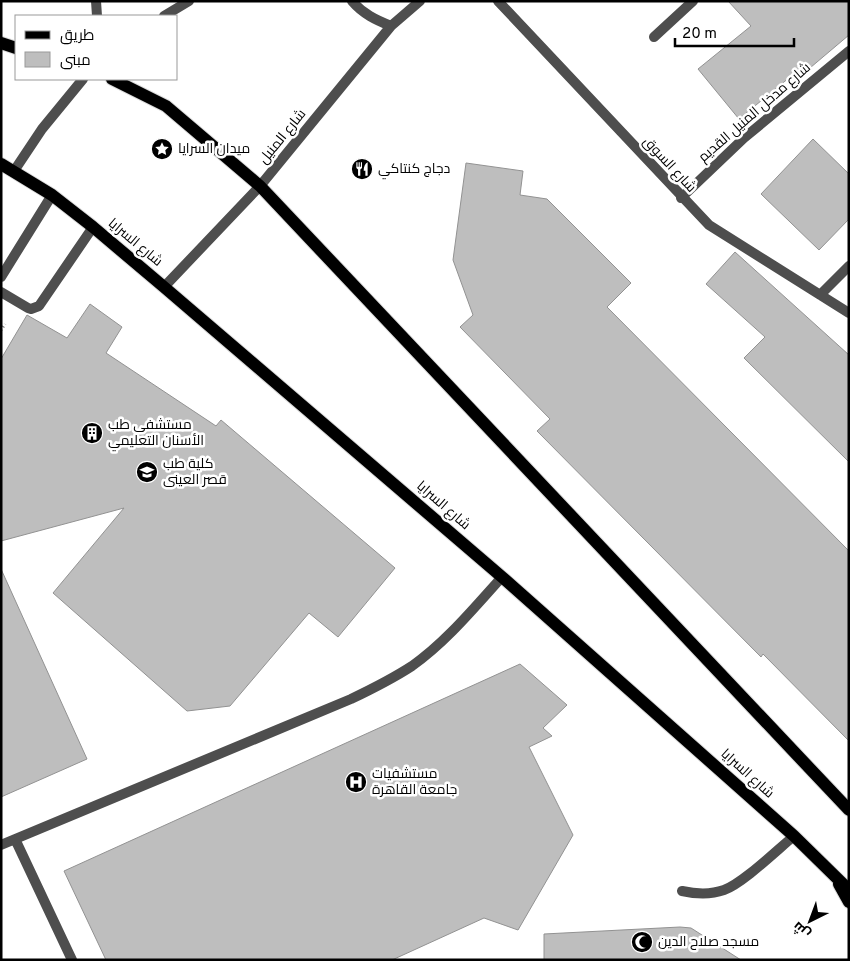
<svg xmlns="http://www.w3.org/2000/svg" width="850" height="961" font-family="Overpass,Cairo,sans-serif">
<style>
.building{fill:#bebebe;stroke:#929292}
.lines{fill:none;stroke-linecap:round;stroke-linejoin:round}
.primary-casing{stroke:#dbdbdb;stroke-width:14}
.path{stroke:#707070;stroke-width:3;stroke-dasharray:1 2.5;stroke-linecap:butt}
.service{stroke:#4e4e4e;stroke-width:10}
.minor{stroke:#4e4e4e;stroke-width:10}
.tertiary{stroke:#4e4e4e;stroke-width:10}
.primary{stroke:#000;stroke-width:12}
.labels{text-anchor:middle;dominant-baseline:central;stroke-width:5;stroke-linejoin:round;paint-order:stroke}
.street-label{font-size:14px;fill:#000;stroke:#fff}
.poi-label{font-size:14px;fill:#000;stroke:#fff;text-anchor:start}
</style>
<rect width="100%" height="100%" fill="#fff"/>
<path class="building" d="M 728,1 L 849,1 L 849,35 L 804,73 L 801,68 L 739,119 L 698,69 L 751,26 Z
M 813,139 L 849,174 L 849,219 L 819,250 L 761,194 Z
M 466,163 L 523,171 L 520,195 L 547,199 L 631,283 L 607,307 L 849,551 L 849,741 L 763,654 L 761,657 L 537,431 L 550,419 L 460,327 L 473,315 L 453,260 Z
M 735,252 L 849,355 L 849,462 L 744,358 L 765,337 L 706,284 Z
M 90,304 L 122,327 L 106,353 L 216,426 L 221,420 L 395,568 L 338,637 L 309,613 L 230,706 L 187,711 L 53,593 L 124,508 L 1,541 L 1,359 L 27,315 L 67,338 Z
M 1,569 L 87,759 L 1,797 Z
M 520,664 L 567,705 L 543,728 L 552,736 L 529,747 L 573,835 L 518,930 L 484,918 L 392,960 L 106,960 L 64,871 Z
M 680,927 L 691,928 L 741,960 L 544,960 L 544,934 Z"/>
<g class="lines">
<g class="primary-casing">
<path id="primary" d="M 1,43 L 16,48
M 112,79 L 166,106 L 260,186 L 849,810
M 1,164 L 52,195 L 93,227 L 164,287 L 502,577 L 794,836 L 849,890
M 839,884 L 849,902"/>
</g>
<path class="path" d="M 1,330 L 5,324"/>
<path class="service" d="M 1,277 L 52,195
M 1,292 L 28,308 L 31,309 L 39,306 L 93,227
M 15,839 L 72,960
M 1,845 L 351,699 C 372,689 392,679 412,666 C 446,642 474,608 502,577
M 682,891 C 696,894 710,895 724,890 C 743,883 777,850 794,836"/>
<path class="minor" d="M 498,1 L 709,225 L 849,313
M 654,37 L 693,1
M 681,198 L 744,138 L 849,51
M 820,295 L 849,266"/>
<path class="tertiary" d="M 96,1 L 97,16
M 352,1 C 363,14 376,20 391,26
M 164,16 L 189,1
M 14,171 L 42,129 L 83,79
M 164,287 L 260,186 L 391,26 L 420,1"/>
<use href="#primary" class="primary"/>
</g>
<defs>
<g id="sight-disc" transform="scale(1.125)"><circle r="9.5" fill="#000" stroke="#fff"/><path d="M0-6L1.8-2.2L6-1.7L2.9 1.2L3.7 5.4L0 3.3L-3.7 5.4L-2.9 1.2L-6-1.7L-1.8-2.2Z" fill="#fff"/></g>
<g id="restaurant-disc" transform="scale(1.125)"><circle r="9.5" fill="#000" stroke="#fff"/><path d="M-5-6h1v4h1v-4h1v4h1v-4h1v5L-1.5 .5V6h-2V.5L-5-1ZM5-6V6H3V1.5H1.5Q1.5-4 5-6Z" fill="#fff"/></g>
<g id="building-disc" transform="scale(1.125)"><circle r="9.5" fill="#000" stroke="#fff"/><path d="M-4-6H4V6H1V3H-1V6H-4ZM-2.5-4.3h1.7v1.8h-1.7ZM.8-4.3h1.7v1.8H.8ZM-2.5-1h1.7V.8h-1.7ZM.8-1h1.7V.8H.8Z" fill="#fff"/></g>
<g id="university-disc" transform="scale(1.125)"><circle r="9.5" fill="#000" stroke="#fff"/><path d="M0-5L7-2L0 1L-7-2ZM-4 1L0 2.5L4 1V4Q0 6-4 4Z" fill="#fff"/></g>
<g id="hospital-disc" transform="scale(1.125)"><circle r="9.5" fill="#000" stroke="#fff"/><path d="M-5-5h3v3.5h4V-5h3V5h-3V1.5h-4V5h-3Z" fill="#fff"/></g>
<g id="mosque-disc" transform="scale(1.125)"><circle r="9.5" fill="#000" stroke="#fff"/><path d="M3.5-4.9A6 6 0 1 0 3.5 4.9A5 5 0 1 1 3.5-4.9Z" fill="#fff"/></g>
</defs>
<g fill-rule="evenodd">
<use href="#sight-disc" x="162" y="149"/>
<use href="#restaurant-disc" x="362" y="169"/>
<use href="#building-disc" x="92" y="433"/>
<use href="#university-disc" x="147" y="472"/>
<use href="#hospital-disc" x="356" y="782"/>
<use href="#mosque-disc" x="642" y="942"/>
</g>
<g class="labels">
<g class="street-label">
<text transform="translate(755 113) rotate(-41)">شارع مدخل المنيل القديم</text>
<text transform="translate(283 137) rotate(-51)">شارع المنيل</text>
<text transform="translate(669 165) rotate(47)">شارع السوق</text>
<text transform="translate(135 243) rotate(40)">شارع السرايا</text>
<text transform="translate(443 506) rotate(41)">شارع السرايا</text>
<text transform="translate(747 774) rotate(42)">شارع السرايا</text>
</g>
<g class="poi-label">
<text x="178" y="149">ميدان السرايا</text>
<text x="378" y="169">دجاج كنتاكي</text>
<text x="108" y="425">مستشفى طب<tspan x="108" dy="16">الأسنان التعليمي</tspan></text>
<text x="163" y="464">كلية طب<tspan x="163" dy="16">قصر العينى</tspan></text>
<text x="372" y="774">مستشفيات<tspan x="372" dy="16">جامعة القاهرة</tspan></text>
<text x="658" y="942">مسجد صلاح الدين</text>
</g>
</g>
<rect width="850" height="961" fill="none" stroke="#000000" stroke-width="5"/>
<rect x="15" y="15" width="162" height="65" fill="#ffffff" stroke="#999999"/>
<rect x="25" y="31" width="25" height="8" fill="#000000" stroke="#999999"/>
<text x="60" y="40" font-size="15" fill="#000000">طريق</text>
<rect x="25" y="52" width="25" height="15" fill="#bebebe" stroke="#999999"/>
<text x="60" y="65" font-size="15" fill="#000000">مبنى</text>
<g transform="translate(810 921) rotate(222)" stroke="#ffffff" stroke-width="4" paint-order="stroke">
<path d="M0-4L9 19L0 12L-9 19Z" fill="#000000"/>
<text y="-8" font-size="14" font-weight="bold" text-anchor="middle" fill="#000000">ش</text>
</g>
<path d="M675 38v8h119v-8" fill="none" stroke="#000000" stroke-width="2.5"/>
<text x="682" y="38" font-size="15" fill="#000000" stroke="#ffffff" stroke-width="4" paint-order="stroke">20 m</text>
</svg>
